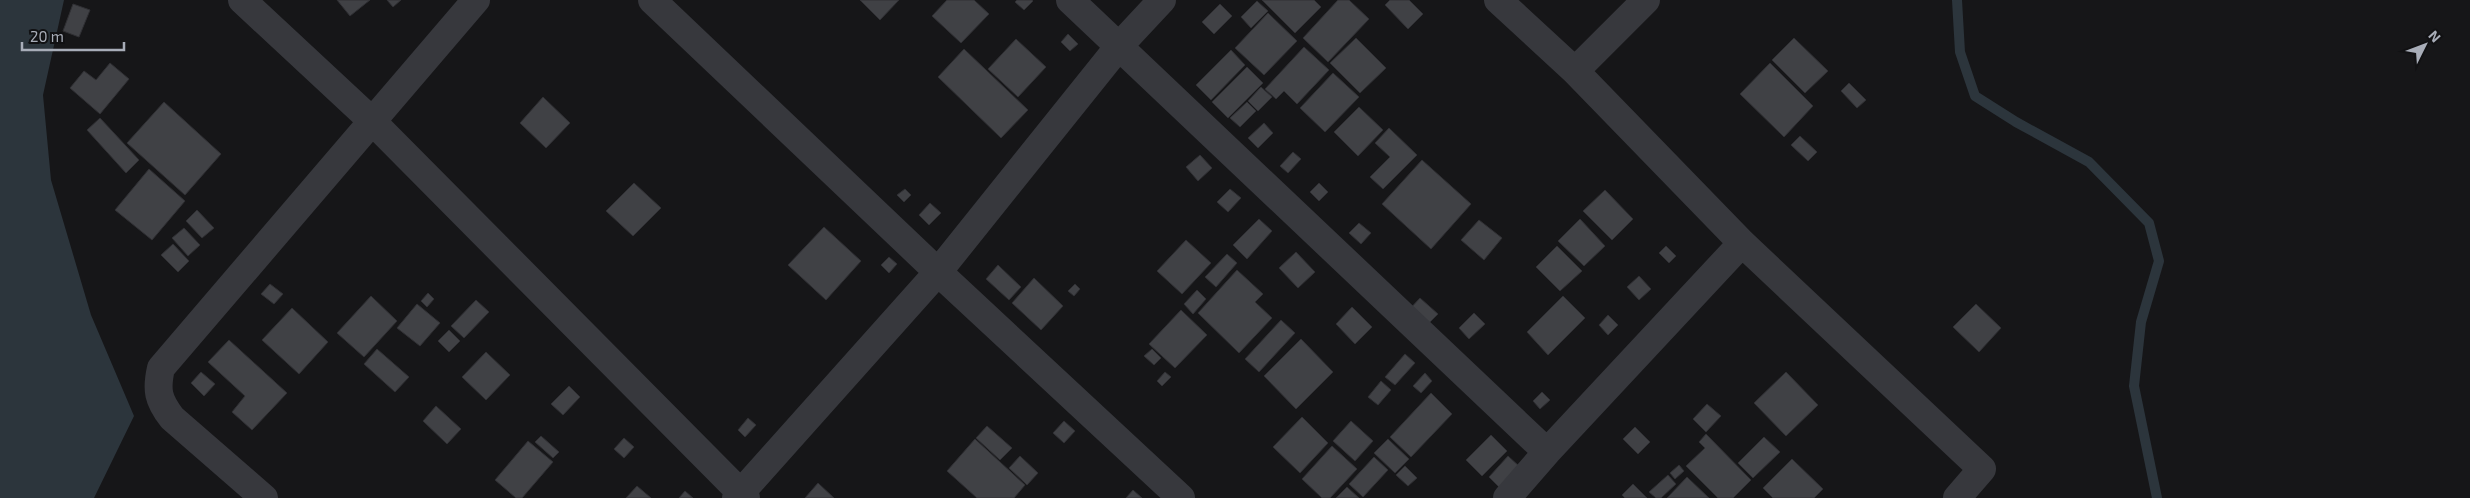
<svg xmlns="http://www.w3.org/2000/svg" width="2470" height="498" font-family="'Exo 2',sans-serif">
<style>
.water{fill:#2c353c}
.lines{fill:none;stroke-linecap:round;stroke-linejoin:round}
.stream{stroke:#2c353c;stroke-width:10}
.building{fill:#404145;stroke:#303034}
.minor{stroke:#37383d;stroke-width:28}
</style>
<rect width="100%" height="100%" fill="#161618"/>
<path class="water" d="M 0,0 L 64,0 L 43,95 L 51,180 L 91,315 L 134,416 L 94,498 L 0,498 Z"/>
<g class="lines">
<path class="stream" d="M 1957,0 L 1960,52 L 1975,96 L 2016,122 L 2089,162 L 2149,223 L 2159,261 L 2141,322 L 2134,386 L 2157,498"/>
</g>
<path class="building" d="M 337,0 L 370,0 L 350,16 Z
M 387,0 L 401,0 L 393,7 Z
M 860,0 L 899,0 L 880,20 Z
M 947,0 L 974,0 L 989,14 L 961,43 L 932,16 Z
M 1017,0 L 1032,0 L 1033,1 L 1024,10 L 1015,2 Z
M 1262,0 L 1314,0 L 1321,7 L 1295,33 Z
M 1338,0 L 1349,0 L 1369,19 L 1328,62 L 1303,38 Z
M 1390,0 L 1409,0 L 1423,14 L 1408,29 L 1385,5 Z
M 1257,1 L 1268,11 L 1251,28 L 1241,17 Z
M 73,4 L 90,10 L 79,37 L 63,31 Z
M 1220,4 L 1232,16 L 1214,34 L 1202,22 Z
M 1268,13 L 1297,41 L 1264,75 L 1235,48 Z
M 1068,34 L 1078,44 L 1070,51 L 1061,42 Z
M 1356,38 L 1386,68 L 1360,93 L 1330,63 Z
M 1794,38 L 1828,71 L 1805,93 L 1772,60 Z
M 1016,39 L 1046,67 L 1018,97 L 988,69 Z
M 1304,47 L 1329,70 L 1297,104 L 1284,91 L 1276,99 L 1265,89 Z
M 964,49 L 1028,110 L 1001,138 L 938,77 Z
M 1231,50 L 1245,65 L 1211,100 L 1196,85 Z
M 110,63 L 129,79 L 100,114 L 70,88 L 84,71 L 96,80 Z
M 1770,63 L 1813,106 L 1784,137 L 1740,94 Z
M 1247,67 L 1263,83 L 1228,118 L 1212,102 Z
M 1333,73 L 1359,97 L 1325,132 L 1300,108 Z
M 1849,83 L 1866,100 L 1857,108 L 1841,91 Z
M 1261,87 L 1272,97 L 1258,111 L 1248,101 Z
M 543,97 L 570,123 L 546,148 L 520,123 Z
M 164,102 L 221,154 L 185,195 L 127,143 Z
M 1247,102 L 1256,111 L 1240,127 L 1230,118 Z
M 1359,107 L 1383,130 L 1358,156 L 1334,132 Z
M 100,118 L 139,160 L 126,173 L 87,130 Z
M 1264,123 L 1273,133 L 1258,148 L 1248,138 Z
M 1389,128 L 1417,155 L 1383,189 L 1370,177 L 1390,157 L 1375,143 Z
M 1800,136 L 1817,152 L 1808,161 L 1791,145 Z
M 1293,152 L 1301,159 L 1288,173 L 1280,166 Z
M 1200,155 L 1212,168 L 1198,181 L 1186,167 Z
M 1422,160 L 1471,204 L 1431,249 L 1382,204 Z
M 149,169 L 185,201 L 152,240 L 115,210 Z
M 634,183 L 661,208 L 633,236 L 606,211 Z
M 1319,183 L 1328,192 L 1319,201 L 1310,192 Z
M 905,189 L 911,195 L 904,202 L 897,195 Z
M 1230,189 L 1241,198 L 1228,212 L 1217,202 Z
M 1605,190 L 1633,219 L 1612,240 L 1583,211 Z
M 930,203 L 941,213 L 929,225 L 919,215 Z
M 197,210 L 214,228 L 202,238 L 186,221 Z
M 1259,219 L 1272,231 L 1247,259 L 1233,245 Z
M 1580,219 L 1605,246 L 1584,266 L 1558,241 Z
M 1479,220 L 1502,238 L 1484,260 L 1461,240 Z
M 1359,223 L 1371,233 L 1361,244 L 1349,233 Z
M 824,227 L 861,261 L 826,300 L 788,265 Z
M 184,228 L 200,245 L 188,256 L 172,238 Z
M 1186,240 L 1211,263 L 1182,294 L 1157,271 Z
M 173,244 L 189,261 L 178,272 L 161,255 Z
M 1557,246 L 1582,271 L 1560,291 L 1536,267 Z
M 1666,246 L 1676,256 L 1669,263 L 1659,253 Z
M 1296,252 L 1315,272 L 1298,288 L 1279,268 Z
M 1227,254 L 1237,263 L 1216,287 L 1205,277 Z
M 889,257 L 897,264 L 889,273 L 881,265 Z
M 998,265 L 1021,287 L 1009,300 L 986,279 Z
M 1237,270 L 1263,294 L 1255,302 L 1272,318 L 1239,353 L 1198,313 Z
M 1639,276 L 1651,289 L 1639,300 L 1627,287 Z
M 1034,278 L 1063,306 L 1041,330 L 1012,303 Z
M 270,284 L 283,294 L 274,304 L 261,294 Z
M 1075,284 L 1080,289 L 1074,296 L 1068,291 Z
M 1197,290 L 1206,299 L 1193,314 L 1184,304 Z
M 428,293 L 434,299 L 427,307 L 421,301 Z
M 371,296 L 397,321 L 364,357 L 337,333 Z
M 1563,296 L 1585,318 L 1548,355 L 1527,332 Z
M 1420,298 L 1438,314 L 1425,327 L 1407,312 Z
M 476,300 L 489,312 L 464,338 L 451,326 Z
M 417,304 L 440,323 L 420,346 L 397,328 Z
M 1976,304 L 2001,328 L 1979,352 L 1953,327 Z
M 1352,307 L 1372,327 L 1355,344 L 1336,324 Z
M 292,308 L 328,342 L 299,374 L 262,340 Z
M 1181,310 L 1207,335 L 1175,368 L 1149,344 Z
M 1474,313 L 1485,324 L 1469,339 L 1459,328 Z
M 1608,315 L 1618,325 L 1608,335 L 1599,325 Z
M 1281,320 L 1295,333 L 1259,372 L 1245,359 Z
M 449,330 L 460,341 L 449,352 L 438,341 Z
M 1301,339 L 1333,372 L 1296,409 L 1264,376 Z
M 229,340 L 287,393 L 252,430 L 232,412 L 245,396 L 208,362 Z
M 377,349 L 409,377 L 395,392 L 364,364 Z
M 1152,349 L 1161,358 L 1154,365 L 1144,356 Z
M 486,352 L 510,375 L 486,400 L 462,377 Z
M 1405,354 L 1415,363 L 1395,385 L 1385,377 Z
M 201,372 L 215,384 L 204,396 L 191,383 Z
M 1165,372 L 1171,377 L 1162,386 L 1157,381 Z
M 1786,372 L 1818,405 L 1786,436 L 1754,403 Z
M 1425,373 L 1432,381 L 1421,393 L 1413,386 Z
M 1381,381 L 1391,390 L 1378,405 L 1368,397 Z
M 569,386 L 580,397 L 563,415 L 551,404 Z
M 1542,392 L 1550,400 L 1540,409 L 1533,401 Z
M 1431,393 L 1452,414 L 1411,457 L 1390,437 Z
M 1707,404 L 1721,416 L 1706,432 L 1693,419 Z
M 436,406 L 461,429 L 447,444 L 423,421 Z
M 1302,417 L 1328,443 L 1300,473 L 1273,447 Z
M 748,418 L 756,425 L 745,437 L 738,430 Z
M 1064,421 L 1075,431 L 1064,443 L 1053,433 Z
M 1351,421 L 1373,441 L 1355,461 L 1333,441 Z
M 987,426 L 1012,448 L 1000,460 L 976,438 Z
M 1635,427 L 1650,442 L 1638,454 L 1623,439 Z
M 1706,434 L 1751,480 L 1733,498 L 1718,498 L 1686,466 L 1705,448 L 1699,442 Z
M 1491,435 L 1507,451 L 1482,476 L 1466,460 Z
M 541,436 L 559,452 L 553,458 L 535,442 Z
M 1764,437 L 1780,452 L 1753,478 L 1738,463 Z
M 624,438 L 634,447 L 624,458 L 614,449 Z
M 975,439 L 1025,485 L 1014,498 L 977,498 L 947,471 Z
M 1388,439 L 1409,459 L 1395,473 L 1374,453 Z
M 528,441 L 553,462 L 522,498 L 516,498 L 495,480 Z
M 1332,446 L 1357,469 L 1330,498 L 1322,498 L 1302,479 Z
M 1020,456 L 1038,473 L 1027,485 L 1009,468 Z
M 1508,456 L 1520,467 L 1500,488 L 1489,477 Z
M 1374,457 L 1388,470 L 1363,497 L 1349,484 Z
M 1792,459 L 1823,489 L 1814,498 L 1773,498 L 1763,488 Z
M 1679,465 L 1684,471 L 1675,479 L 1670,473 Z
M 1405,466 L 1417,478 L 1408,486 L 1396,475 Z
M 1668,475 L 1676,484 L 1661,498 L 1656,498 L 1649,492 Z
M 1687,477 L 1709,498 L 1667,498 Z
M 818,483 L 834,498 L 805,498 Z
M 1633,484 L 1647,498 L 1625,498 L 1622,495 Z
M 637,486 L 651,498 L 626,498 Z
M 1347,487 L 1359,498 L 1336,498 Z
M 1133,490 L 1142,498 L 1126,498 Z
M 685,491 L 693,498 L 679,498 Z"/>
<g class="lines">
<path class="minor" d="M 242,0 L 371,120 L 746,498
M 652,0 L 938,272 L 1181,498
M 1070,0 L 1547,452
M 1498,0 L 1575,71 L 1742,243 L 1982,469 L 1957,498
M 1575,71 L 1646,0
M 264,498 L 172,418 C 158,400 156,390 161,368 L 476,0
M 736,498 L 938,272 L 1120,45 L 1162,0
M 1507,498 L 1547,452 L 1742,243"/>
</g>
<g transform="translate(2425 45) rotate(48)" stroke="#111113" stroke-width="4" paint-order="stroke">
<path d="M0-4L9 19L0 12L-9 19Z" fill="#a8adb8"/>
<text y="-8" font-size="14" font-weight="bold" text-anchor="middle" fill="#a8adb8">N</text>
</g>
<path d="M22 42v8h102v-8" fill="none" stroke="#a8adb8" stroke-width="2.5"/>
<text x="30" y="42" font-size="15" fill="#a8adb8" stroke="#111113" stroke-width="4" paint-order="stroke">20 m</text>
</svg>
